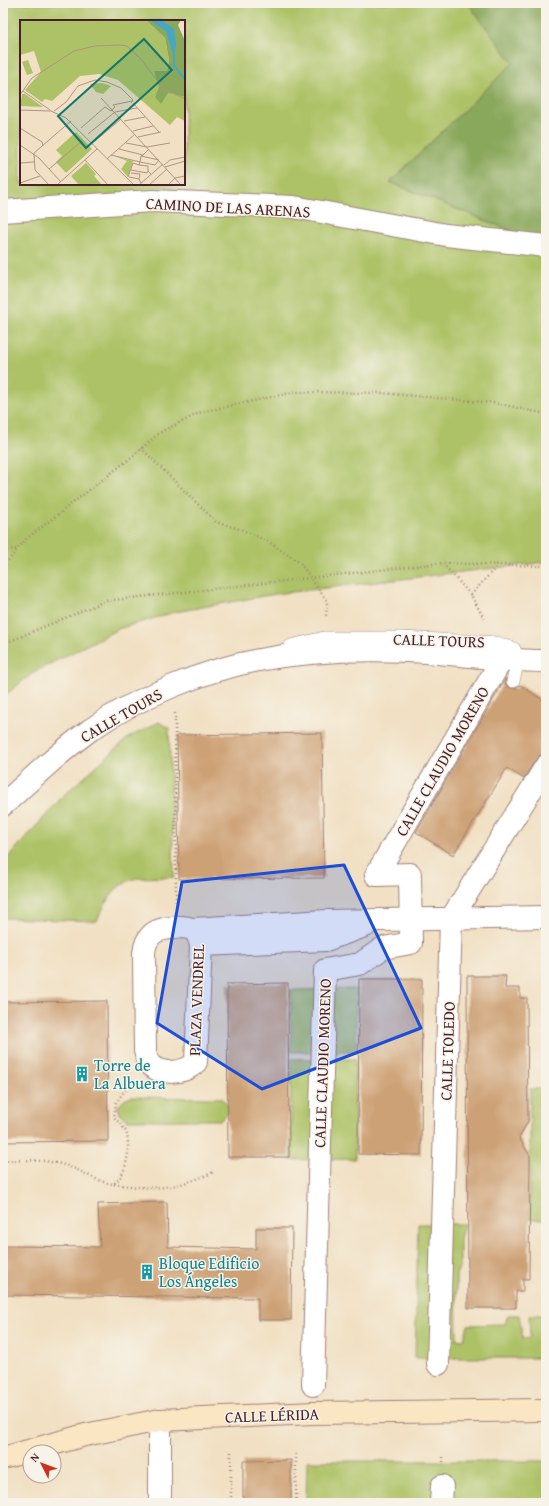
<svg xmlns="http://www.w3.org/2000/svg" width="549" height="1506" font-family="'Gentium Book Plus',serif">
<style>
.green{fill:#adc266;stroke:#7c7048;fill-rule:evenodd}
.forest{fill:#8aa85b;stroke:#6a6443}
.building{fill:#cda176}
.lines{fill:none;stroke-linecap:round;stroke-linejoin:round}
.lane-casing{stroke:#9e8077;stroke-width:14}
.street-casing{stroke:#9e8077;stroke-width:24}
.secondary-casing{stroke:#9e8077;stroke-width:24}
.path{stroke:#9e8077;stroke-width:2.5;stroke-dasharray:1 3;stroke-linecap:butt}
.lane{stroke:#fff;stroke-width:13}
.street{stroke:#fff;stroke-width:22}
.secondary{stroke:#fbe6c4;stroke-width:22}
.marked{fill:#1d4ed8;fill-opacity:0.2;stroke:#1d4ed8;stroke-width:3;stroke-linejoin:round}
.labels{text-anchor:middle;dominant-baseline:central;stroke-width:3;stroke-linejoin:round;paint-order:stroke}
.street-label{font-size:16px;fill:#4a1f2b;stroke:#f7f3e8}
.culture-label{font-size:16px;fill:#0d838f;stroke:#f7f3e8;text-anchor:start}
.inset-river{fill:none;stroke:#46a6c5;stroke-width:2}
.inset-road{fill:none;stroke:#ae9386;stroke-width:1}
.view{fill:#0f766e;fill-opacity:0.15;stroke:#0f766e;stroke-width:2}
.inset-edge{fill:none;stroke:#4a1f2b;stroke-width:2}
</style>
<rect width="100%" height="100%" fill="#f7f3e8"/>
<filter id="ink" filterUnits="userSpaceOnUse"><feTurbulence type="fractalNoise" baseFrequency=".025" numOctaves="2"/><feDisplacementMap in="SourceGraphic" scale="8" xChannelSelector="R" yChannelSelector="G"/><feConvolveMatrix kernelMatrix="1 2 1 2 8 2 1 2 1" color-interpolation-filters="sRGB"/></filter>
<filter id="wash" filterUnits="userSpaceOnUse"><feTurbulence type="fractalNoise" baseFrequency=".012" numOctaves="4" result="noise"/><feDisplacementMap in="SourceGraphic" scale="16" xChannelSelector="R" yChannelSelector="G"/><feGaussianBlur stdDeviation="0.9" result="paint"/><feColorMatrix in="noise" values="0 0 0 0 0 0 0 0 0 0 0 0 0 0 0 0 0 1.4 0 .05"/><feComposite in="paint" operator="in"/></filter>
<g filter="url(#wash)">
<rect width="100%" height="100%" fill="#f1e0c3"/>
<path class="green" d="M 3,3 L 468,3 L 514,63 L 390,182 L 546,245 L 546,562 L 275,594 L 175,612 L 118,629 L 34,672 L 3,697 ZM 21,21 L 184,21 L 184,184 L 21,184 Z
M 159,722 L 169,728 L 174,877 C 162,878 150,877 139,878 C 115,881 106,902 97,921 L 3,918 L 4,862 L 66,793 L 128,738 Z
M 356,989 L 356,1051 L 291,1052 L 291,990 Z
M 291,1059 L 355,1059 L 355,1159 L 291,1160 Z
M 530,1089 L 546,1089 L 546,1219 L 530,1219 Z
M 131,1097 L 222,1098 L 227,1104 L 227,1114 L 221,1120 L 127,1120 L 120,1114 L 118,1106 L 124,1100 Z
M 418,1224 L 464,1224 L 460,1239 L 460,1266 L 456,1274 L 457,1340 L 464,1339 L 468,1325 L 505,1324 L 508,1315 L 519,1315 L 523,1339 L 530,1338 L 529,1315 L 546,1315 L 546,1358 L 415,1358 Z
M 307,1461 L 546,1461 L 546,1503 L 306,1503 Z"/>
<path class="forest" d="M 468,3 L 546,3 L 546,245 L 390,182 L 513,63 Z"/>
<g id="blocks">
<path class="building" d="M 506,678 L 505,683 L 508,687 L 515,689 L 520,685 L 546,702 L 546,754 L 540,755 L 536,759 L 524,779 L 507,768 L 453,855 L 416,832 Z
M 322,733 L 324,878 L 179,879 L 177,735 Z
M 467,976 L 506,976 L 505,988 L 520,988 L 520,998 L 527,998 L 528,1121 L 519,1138 L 530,1156 L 529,1279 L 523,1279 L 523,1291 L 516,1291 L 516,1308 L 468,1308 Z
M 359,979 L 422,979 L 421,1155 L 358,1154 Z
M 288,983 L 289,1157 L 228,1157 L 227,984 Z
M 107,1001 L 108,1141 L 3,1142 L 3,1002 Z
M 167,1202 L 168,1247 L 256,1249 L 256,1228 L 292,1228 L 291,1320 L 258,1320 L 258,1298 L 3,1295 L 3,1246 L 100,1247 L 98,1204 Z
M 291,1460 L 291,1503 L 243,1503 L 243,1461 Z"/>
</g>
</g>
<g filter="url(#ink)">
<use href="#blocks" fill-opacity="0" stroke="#9e8077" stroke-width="1"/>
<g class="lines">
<g class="lane-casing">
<path id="lane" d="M 291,646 L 324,638 L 402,638 L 497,643 L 514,649 L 518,660 L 513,681"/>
</g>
<g class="street-casing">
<path id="street" d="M 3,211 L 152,201 L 294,207 L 446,235 L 546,246
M 3,805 C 31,779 59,753 90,730 C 136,698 204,670 259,660 C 307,651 359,649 407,651 C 454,653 500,661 546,661
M 192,929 L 197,933 L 201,945 L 196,1062 C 185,1075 154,1076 147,1060 C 146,1057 146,1053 145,1051 L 144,953 C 146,936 154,929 171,928 C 179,927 184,926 192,929 L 326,921 L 546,917
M 201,945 L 326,940 L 365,926
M 438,1364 L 451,919 L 546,766
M 313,1385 L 325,970 L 360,964 L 383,948 L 411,943 L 410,874 L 376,875 L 502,659
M 160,1420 L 160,1503
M 441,1503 L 442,1486"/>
</g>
<g class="secondary-casing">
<path id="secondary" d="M 3,1458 L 85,1435 L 160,1420 L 313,1413 L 546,1410"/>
</g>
<path class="path" d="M 141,448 L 216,522 L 243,530 L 269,542 L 300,563 L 327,601 L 326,616
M 3,550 L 17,549
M 443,564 L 471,595 L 485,620
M 3,567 L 25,540 L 133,456 L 159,433 L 201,412 L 294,392 L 381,393 L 495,403 L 546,414
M 471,595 L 498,565
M 3,644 L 105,601 L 442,563 L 546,566
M 175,713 L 176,902
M 3,1161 C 23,1160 45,1159 64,1165 C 81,1169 95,1182 113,1184 C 127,1175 130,1151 127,1135 C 126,1129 118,1122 114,1117 L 116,1103 L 131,1081
M 114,1184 C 156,1190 173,1190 214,1172
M 231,1452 L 231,1503
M 443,1462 L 443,1454
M 296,1503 L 296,1453"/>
<use href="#lane" class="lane"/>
<use href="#street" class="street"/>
<use href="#secondary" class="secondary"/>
</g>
</g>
<path class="marked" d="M 344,865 L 421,1028 L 262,1089 L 157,1023 L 182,882 Z"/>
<defs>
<g id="building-bare" transform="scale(1.2)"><path d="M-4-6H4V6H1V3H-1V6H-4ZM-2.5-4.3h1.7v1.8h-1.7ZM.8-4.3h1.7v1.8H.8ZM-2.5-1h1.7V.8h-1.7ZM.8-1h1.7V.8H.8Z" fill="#0f9aa8" stroke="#f7f3e8" stroke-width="2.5" paint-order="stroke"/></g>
</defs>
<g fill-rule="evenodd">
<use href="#building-bare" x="82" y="1074"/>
<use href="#building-bare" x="147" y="1272"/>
</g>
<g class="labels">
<g class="street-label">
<text transform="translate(228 207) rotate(3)">CAMINO DE LAS ARENAS</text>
<text transform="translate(439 640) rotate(2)">CALLE TOURS</text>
<text transform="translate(121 715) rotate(-30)">CALLE TOURS</text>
<text transform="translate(442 761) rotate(-60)">CALLE CLAUDIO MORENO</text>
<text transform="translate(196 1000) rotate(-88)">PLAZA VENDREL</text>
<text transform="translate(447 1051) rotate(-88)">CALLE TOLEDO</text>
<text transform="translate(322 1063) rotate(-88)">CALLE CLAUDIO MORENO</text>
<text transform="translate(272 1415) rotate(-2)">CALLE LÉRIDA</text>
</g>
<g class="culture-label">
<text x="94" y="1065">Torre de<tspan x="94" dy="18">La Albuera</tspan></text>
<text x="159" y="1263">Bloque Edificio<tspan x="159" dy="18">Los Ángeles</tspan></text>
</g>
</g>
<g transform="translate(20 20)">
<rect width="165" height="165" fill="#f1e0c3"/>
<path d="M 0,0 L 126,0 L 145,18 L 149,40 L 147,51 L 134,51 L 148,73 L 165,77 L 165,101 L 157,97 L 150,105 L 98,60 L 79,54 L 60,56 L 32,81 L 25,79 L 22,82 L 5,70 L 21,52 L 14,31 L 0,35 ZM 8,40 L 13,53 L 7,55 L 2,42 ZM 82,63 L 91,66 L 83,74 L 76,72 L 70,64 ZM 2,74 L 5,74 L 23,87 L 0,86 ZM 56,112 L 72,129 L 46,153 L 36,142 L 42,136 L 36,130 ZM 94,136 L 113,141 L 108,157 L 101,149 L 107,141 ZM 66,143 L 76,154 L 74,156 L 82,165 L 59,165 L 51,156 Z" fill="#adc266"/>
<path d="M 126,0 L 161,0 L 158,5 L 165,21 L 165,77 L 148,73 L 141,84 L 135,77 L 139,67 L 134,51 L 147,51 L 149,40 L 145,18 Z" fill="#8aa85b"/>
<path d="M 129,0 L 141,0 L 154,9 L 156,25 L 154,38 L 146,11 Z" fill="#46a6c5"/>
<path class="inset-river" d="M 154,34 L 154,46 L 165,59"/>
<path class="inset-road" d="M 3,71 L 30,90M 0,75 L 12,58 L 54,31 L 75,26 L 100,25 L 107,26 L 120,38 L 143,68 L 165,79M 81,78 L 161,165M 113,83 L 139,112M 0,90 L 31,91 L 46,98 L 114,165M 34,91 L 46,82 L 58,66 L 75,60 L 87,62 L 101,68 L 113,80 L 111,83M 104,101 L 125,97M 0,108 L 22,122 L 23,126M 61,108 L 85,87 L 91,91 L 95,87 L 93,85 L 112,81M 113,111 L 133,106M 68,114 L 95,92 L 117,88M 118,117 L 141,112M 75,121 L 101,99M 106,123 L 127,127 L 150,123M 0,125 L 19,138 L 41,162M 99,129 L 123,135 L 129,129M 91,135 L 120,142 L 119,145 L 128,146 L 128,151 L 131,154M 121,136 L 139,140 L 135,145 L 120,142 L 121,136 L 123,135M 87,139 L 115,114M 65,140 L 88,165M 0,143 L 14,142M 144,145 L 150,140 L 165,137M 145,147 L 165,141M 29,149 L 62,121M 111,150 L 127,153 L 128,151M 111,153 L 120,154 L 119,159M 108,157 L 113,143 L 119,145M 109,157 L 119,159 L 121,163M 0,163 L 20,156M 29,165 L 15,150 L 14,133 L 51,101M 37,165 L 77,129M 119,165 L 143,144M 129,165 L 147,149M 148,165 L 155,158 L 165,156"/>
<path class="view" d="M 124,19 L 152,50 L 66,128 L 38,96 Z"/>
<rect width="165" height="165" class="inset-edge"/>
</g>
<rect width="549" height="1506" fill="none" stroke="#f7f3e8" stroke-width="16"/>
<g transform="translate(42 1464) rotate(312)"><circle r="19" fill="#f7f3e8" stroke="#b29e9c"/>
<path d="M0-3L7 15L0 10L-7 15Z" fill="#c8321e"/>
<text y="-6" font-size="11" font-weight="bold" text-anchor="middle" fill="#4a1f2b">N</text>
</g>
</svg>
